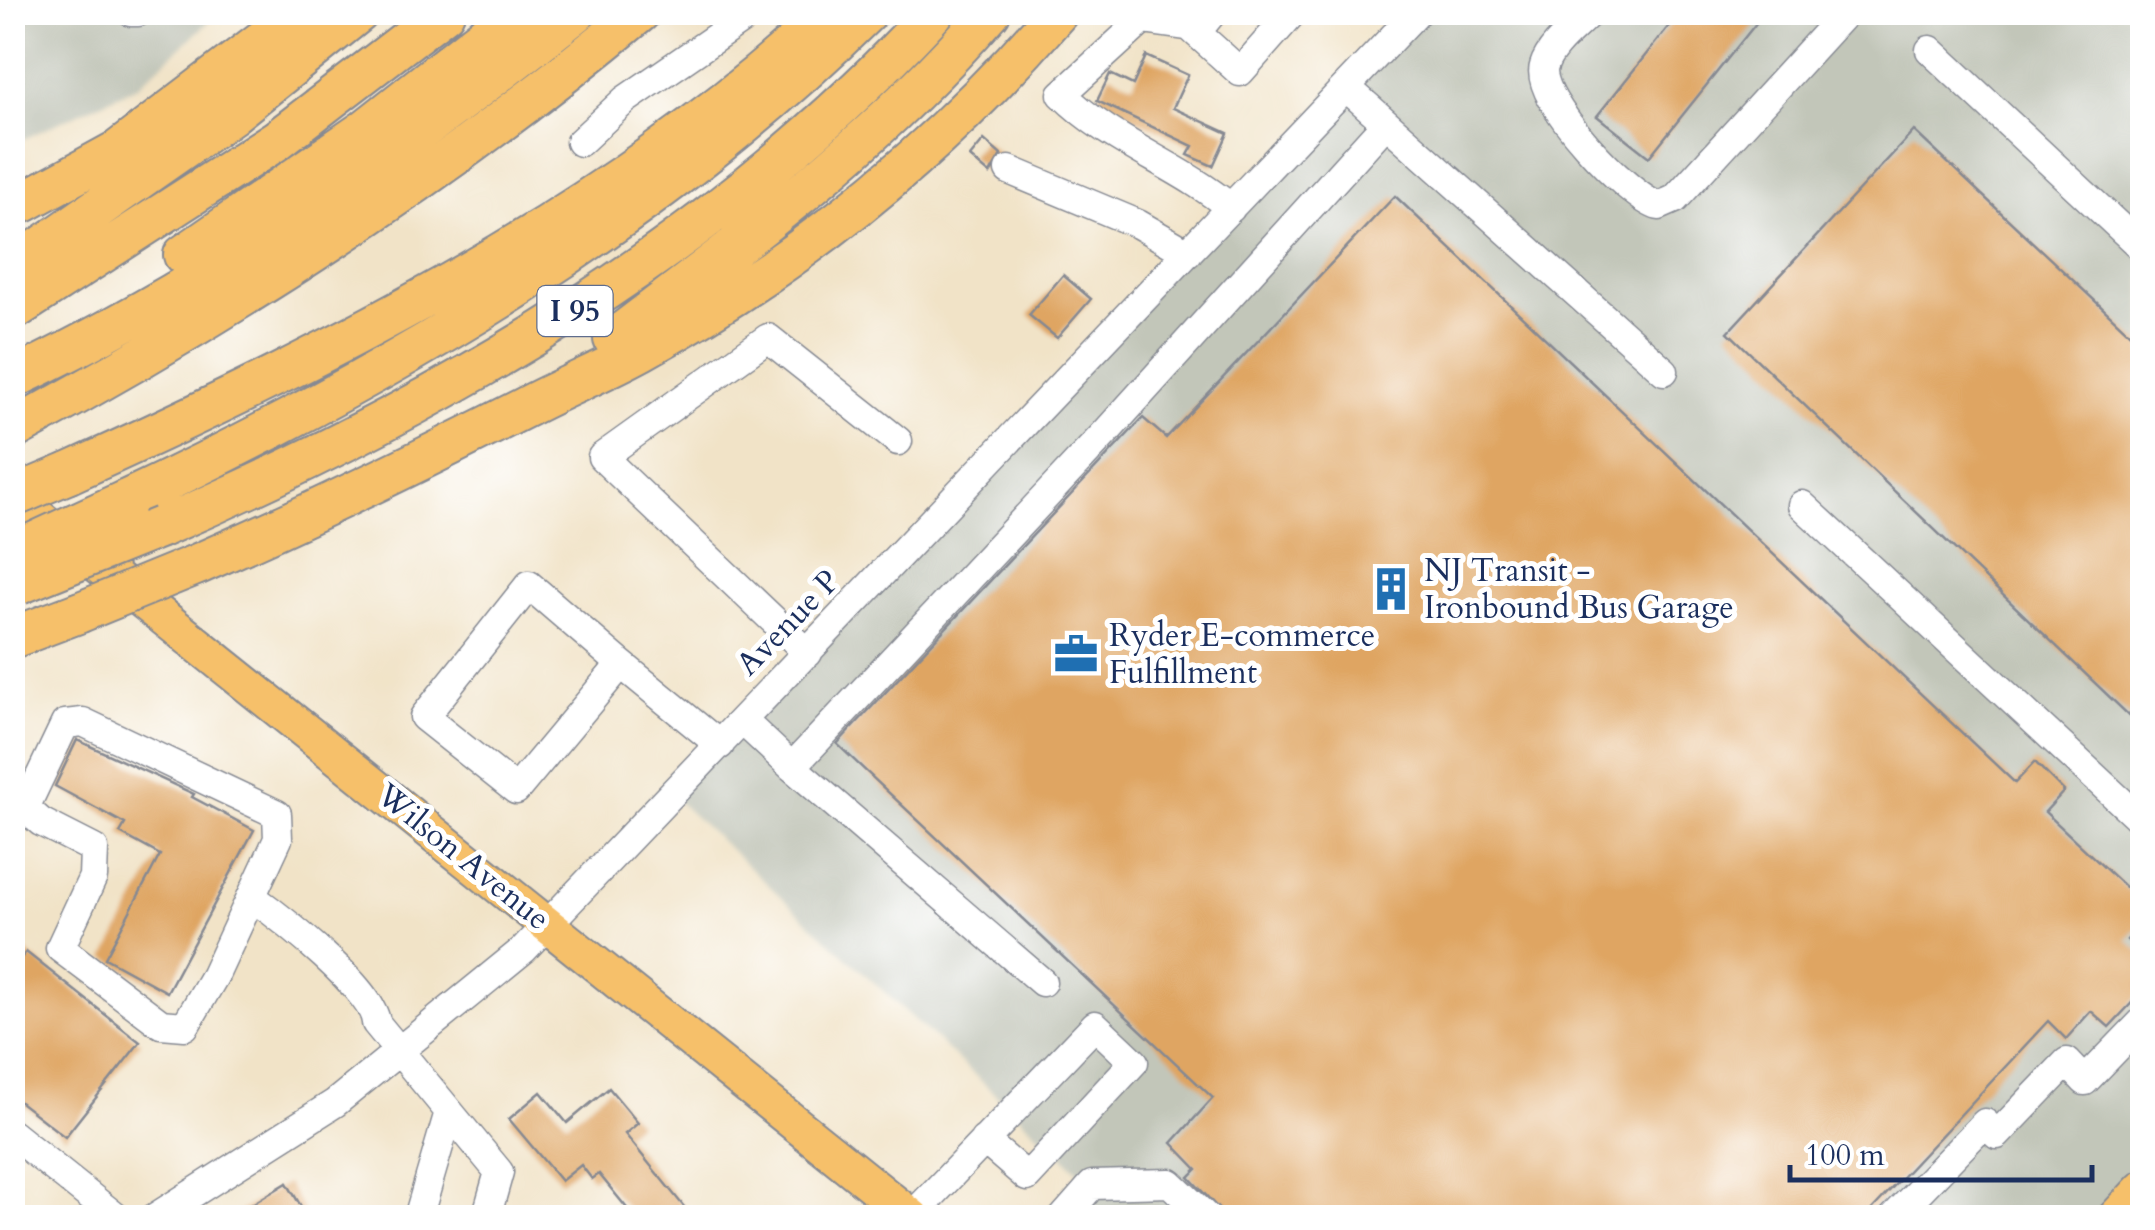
<svg xmlns="http://www.w3.org/2000/svg" width="2155" height="1230" font-family="Cardo,serif">
<style>
.industrial{fill:#c2c6b9}
.building{fill:#dfa562}
.lines{fill:none;stroke-linecap:round;stroke-linejoin:round}
.minor-casing{stroke:#868992;stroke-width:31}
.major-casing{stroke:#868992;stroke-width:39}
.highway-casing{stroke:#868992;stroke-width:44}
.minor{stroke:#fff;stroke-width:28}
.major{stroke:#f6c06b;stroke-width:35}
.highway{stroke:#f6c06b;stroke-width:40}
.highway-bridge-casing{stroke:#868992;stroke-width:44;stroke-linecap:butt}
.highway-bridge{stroke:#f6c06b;stroke-width:40}
.labels{text-anchor:middle;dominant-baseline:central;stroke-width:10;stroke-linejoin:round;paint-order:stroke}
.shield{fill:#fff;stroke:#5f6d8e;stroke-width:2.5}
.shield-label{font-size:30px;font-weight:bold;fill:#1b2f5e}
.poi-label{font-size:32px;fill:#1b2f5e;stroke:#fff;text-anchor:start}
.street-label{font-size:32px;fill:#1b2f5e;stroke:#fff}
</style>
<rect width="100%" height="100%" fill="#fff"/>
<filter id="ink" filterUnits="userSpaceOnUse"><feTurbulence type="fractalNoise" baseFrequency=".01" numOctaves="2"/><feDisplacementMap in="SourceGraphic" scale="20" xChannelSelector="R" yChannelSelector="G"/><feConvolveMatrix kernelMatrix="1 2 1 2 8 2 1 2 1" color-interpolation-filters="sRGB"/></filter>
<filter id="wash" filterUnits="userSpaceOnUse"><feTurbulence type="fractalNoise" baseFrequency=".0048" numOctaves="4" result="noise"/><feDisplacementMap in="SourceGraphic" scale="40" xChannelSelector="R" yChannelSelector="G"/><feGaussianBlur stdDeviation="2.25" result="paint"/><feColorMatrix in="noise" values="0 0 0 0 0 0 0 0 0 0 0 0 0 0 0 0 0 1.4 0 .05"/><feComposite in="paint" operator="in"/></filter>
<g filter="url(#wash)">
<rect width="100%" height="100%" fill="#f1e3c7"/>
<path class="industrial" d="M 12,13 L 219,13 L 137,86 L 13,144 Z
M 1414,13 L 2142,13 L 2142,1217 L 1073,1217 L 1098,1189 L 672,796 Z"/>
<g id="blocks">
<path class="building" d="M 1680,12 L 1765,12 L 1649,157 L 1597,116 Z
M 1146,56 L 1188,75 L 1173,108 L 1228,133 L 1213,166 L 1188,155 L 1193,146 L 1097,101 L 1110,74 L 1133,85 Z
M 1914,131 L 2142,345 L 2142,728 L 1728,332 Z
M 984,140 L 1001,155 L 990,174 L 970,157 Z
M 1395,196 L 2015,783 L 2035,762 L 2064,791 L 2045,812 L 2142,903 L 2142,923 L 2127,940 L 2142,954 L 2142,992 L 2109,1027 L 2091,1011 L 2066,1039 L 2048,1021 L 1864,1218 L 1227,1218 L 1189,1177 L 1197,1169 L 1172,1143 L 1213,1098 L 837,744 L 1143,418 L 1166,438 Z
M 1063,275 L 1091,299 L 1057,338 L 1029,315 Z
M 77,740 L 194,794 L 192,797 L 254,830 L 167,992 L 105,958 L 160,855 L 120,833 L 125,824 L 55,786 Z
M 26,952 L 140,1042 L 65,1137 L 12,1096 L 12,969 Z
M 609,1088 L 638,1123 L 625,1134 L 685,1208 L 674,1218 L 635,1218 L 599,1174 L 592,1179 L 581,1165 L 561,1181 L 509,1119 L 541,1092 L 567,1123 Z
M 287,1183 L 308,1218 L 229,1218 Z"/>
</g>
</g>
<g filter="url(#ink)">
<use href="#blocks" fill-opacity="0" stroke="#868992" stroke-width="2.5"/>
<g class="lines">
<g class="minor-casing">
<path id="minor" d="M 131,12 L 138,12
M 1213,12 L 1200,28 L 1143,20 L 1062,94 C 1111,143 1178,164 1231,208
M 1590,12 C 1576,27 1550,46 1544,66 C 1533,98 1630,199 1659,206 L 1675,199 L 1846,12
M 1190,27 L 1240,72 L 1293,12
M 1930,50 L 2142,248
M 1346,87 L 1664,371
M 580,142 L 625,100 L 753,12
M 1009,170 L 1138,224 L 1188,253
M 1802,505 L 2142,821
M 529,585 L 621,664 L 516,790 L 424,717 Z
M 808,653 L 602,457 L 768,338 L 898,441
M 621,664 L 720,745
M 743,721 L 792,767 L 1107,431 L 1386,123
M 83,722 L 277,814 L 278,839 L 215,975 L 185,1026 L 161,1024 L 60,948 L 93,877 L 94,849 L 41,822 L 25,808 L 65,724 Z
M 792,767 L 1042,982
M 252,897 C 280,917 375,991 376,1023 L 499,1172 L 486,1218
M 12,1134 L 117,1218
M 912,1216 L 1095,1025 L 1134,1062 L 1027,1177 L 984,1140
M 154,1218 L 335,1103 L 523,950 L 1417,12
M 418,1218 L 449,1112
M 1063,1218 L 1092,1185 L 1170,1183 L 1207,1218
M 1893,1218 L 1985,1123 L 1997,1135 L 2067,1062 L 2085,1081 L 2142,1022"/>
</g>
<g class="major-casing">
<path id="major" d="M 12,496 L 913,1218
M 2115,1218 L 2142,1189"/>
</g>
<g class="highway-casing">
<path id="highway" d="M 24,202 L 119,150 L 300,12
M 184,255 L 365,130 L 515,12
M 12,268 L 232,114 L 359,12
M 12,311 L 277,140 L 444,12
M 614,339 C 753,233 874,145 990,12
M 12,379 C 214,283 401,151 576,12
M 12,430 C 234,310 446,174 640,12
M 69,473 C 337,352 612,214 830,12
M 127,500 C 395,373 655,222 867,12
M 161,527 C 447,403 721,244 934,12
M 198,564 C 310,515 418,462 526,407 C 564,387 604,371 642,350 C 800,263 940,149 1058,12
M 12,638 L 78,613"/>
</g>
<use href="#minor" class="minor"/>
<use href="#major" class="major"/>
<use href="#highway" class="highway"/>
<g class="highway-bridge-casing">
<path id="highway-bridge" d="M 12,497 L 69,473
M 12,553 L 127,500
M 19,584 L 161,527
M 78,613 L 198,564"/>
</g>
<use href="#highway-bridge" class="highway-bridge"/>
</g>
</g>
<defs>
<g id="building-bare" transform="scale(3.45)"><path d="M-4-6H4V6H1V3H-1V6H-4ZM-2.5-4.3h1.7v1.8h-1.7ZM.8-4.3h1.7v1.8H.8ZM-2.5-1h1.7V.8h-1.7ZM.8-1h1.7V.8H.8Z" fill="#1f6fb2" stroke="#fff" stroke-width="2.5" paint-order="stroke"/></g>
<g id="office-bare" transform="scale(3.45)"><path d="M-6-3h4V-5.5h4V-3h4V5H-6ZM-1-4.5V-3h2v-1.5ZM-6 0V1H6V0Z" fill="#1f6fb2" stroke="#fff" stroke-width="2.5" paint-order="stroke"/></g>
</defs>
<g fill-rule="evenodd">
<use href="#building-bare" x="1391" y="589"/>
<use href="#office-bare" x="1076" y="654"/>
</g>
<g class="labels">
<rect class="shield" x="537.5" y="286" width="75" height="50" rx="8"/>
<g class="shield-label">
<text x="575" y="311">I 95</text>
</g>
<g class="poi-label">
<text x="1424" y="571">NJ Transit -<tspan x="1424" dy="37">Ironbound Bus Garage</tspan></text>
<text x="1109" y="636">Ryder E-commerce<tspan x="1109" dy="37">Fulfillment</tspan></text>
</g>
<g class="street-label">
<text transform="translate(788 623) rotate(-46)">Avenue P</text>
<text transform="translate(463 857) rotate(39)">Wilson Avenue</text>
</g>
</g>
<rect width="2155" height="1230" fill="none" stroke="#fff" stroke-width="50"/>
<path d="M1790 1165v15h302v-15" fill="none" stroke="#1b2f5e" stroke-width="5"/>
<text x="1805" y="1165" font-size="30" fill="#1b2f5e" stroke="#ffffff" stroke-width="8" paint-order="stroke">100 m</text>
</svg>
